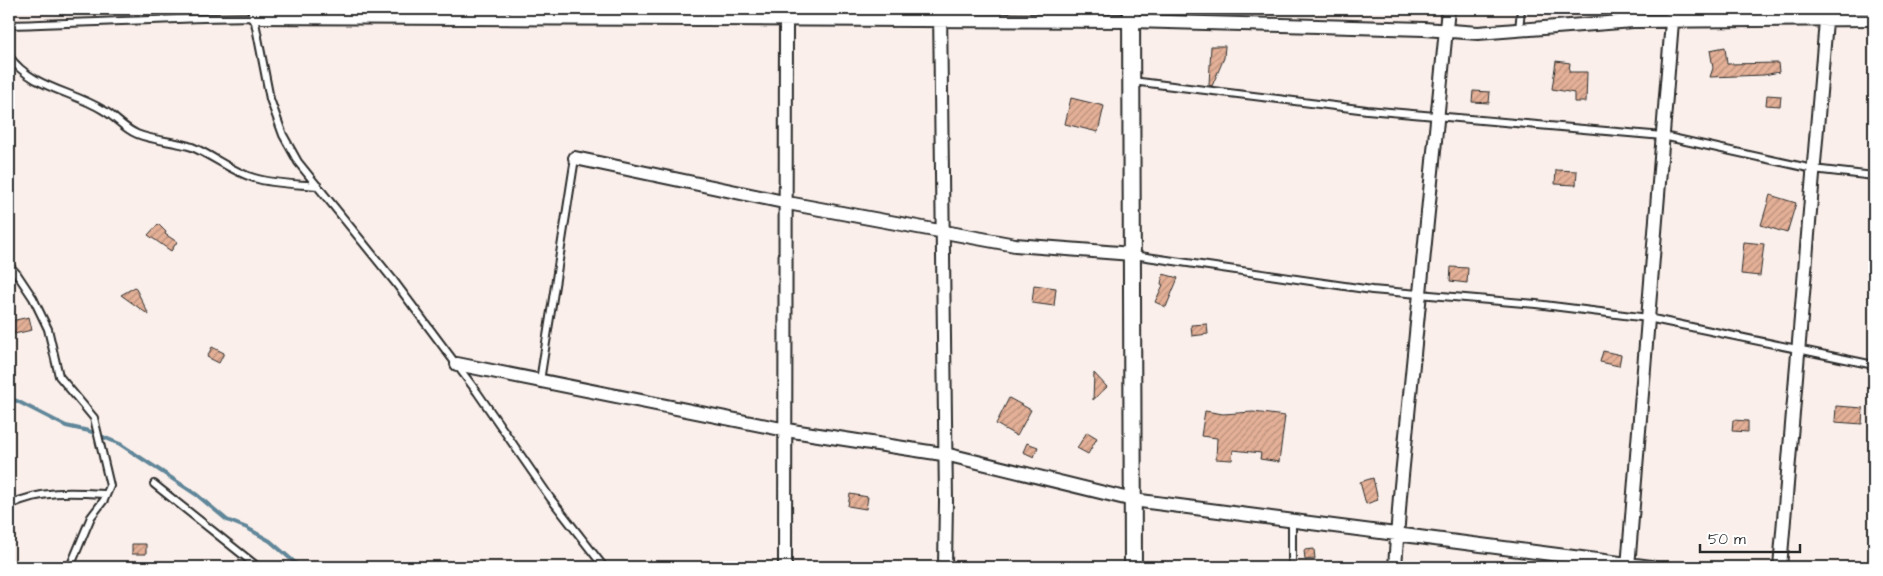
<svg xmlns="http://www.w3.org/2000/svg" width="1883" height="576" font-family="'Architects Daughter',sans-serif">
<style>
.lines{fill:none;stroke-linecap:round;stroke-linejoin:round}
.stream{stroke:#608699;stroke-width:4}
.building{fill:url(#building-hatch);stroke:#2b2b2b}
.service-casing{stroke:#2b2b2b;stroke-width:10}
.minor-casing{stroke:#2b2b2b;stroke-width:16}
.tertiary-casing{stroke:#2b2b2b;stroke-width:20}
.service{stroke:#fff;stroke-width:6}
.minor{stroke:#fff;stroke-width:12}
.tertiary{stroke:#fff;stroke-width:16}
</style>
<defs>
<pattern id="building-hatch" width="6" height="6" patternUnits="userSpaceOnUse" patternTransform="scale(1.25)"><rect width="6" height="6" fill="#e4b097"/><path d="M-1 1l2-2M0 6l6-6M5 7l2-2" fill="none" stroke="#b98f7b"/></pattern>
</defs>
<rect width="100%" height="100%" fill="#faefea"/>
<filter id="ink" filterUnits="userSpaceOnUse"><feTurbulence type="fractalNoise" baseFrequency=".02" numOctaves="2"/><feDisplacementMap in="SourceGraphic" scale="10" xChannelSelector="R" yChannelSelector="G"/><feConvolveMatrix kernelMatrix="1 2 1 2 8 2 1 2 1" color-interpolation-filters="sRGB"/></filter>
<g filter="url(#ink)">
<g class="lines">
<path class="stream" d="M 9,399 L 17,401 L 66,426 L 89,431 L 120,444 L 197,495 L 227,520 L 247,528 L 270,541 L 300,567"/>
</g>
<path class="building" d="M 1211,46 L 1225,46 L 1224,58 L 1212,86 L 1209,85 Z
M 1725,47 L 1727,64 L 1778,63 L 1779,72 L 1764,75 L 1710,77 L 1713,68 L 1710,50 Z
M 1556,61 L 1570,63 L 1569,72 L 1587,72 L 1586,102 L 1574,102 L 1574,93 L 1552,89 Z
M 1473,91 L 1490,92 L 1489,103 L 1472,102 Z
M 1767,95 L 1781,96 L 1780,106 L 1766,105 Z
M 1071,98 L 1104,106 L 1098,132 L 1065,124 Z
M 1556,170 L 1577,171 L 1576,185 L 1555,184 Z
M 1770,195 L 1796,203 L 1787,233 L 1761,225 Z
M 158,224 L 166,232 L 165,234 L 177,242 L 171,251 L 148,235 Z
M 1744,242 L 1764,244 L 1760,276 L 1741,274 Z
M 1451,267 L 1468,268 L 1467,283 L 1450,281 Z
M 1163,274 L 1178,278 L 1166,307 L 1155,302 L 1163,285 L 1161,284 Z
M 1034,285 L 1056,288 L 1054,306 L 1032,303 Z
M 135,287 L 149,315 L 121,295 Z
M 29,317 L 32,330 L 14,334 L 11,321 Z
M 1207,324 L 1208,334 L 1192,336 L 1191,325 Z
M 212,347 L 224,353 L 219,363 L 207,357 Z
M 1603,351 L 1621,355 L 1619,366 L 1600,362 Z
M 1094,373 L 1107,387 L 1093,400 Z
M 1009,398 L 1031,410 L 1017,436 L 996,424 Z
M 1836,406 L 1863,408 L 1862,424 L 1835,422 Z
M 1205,411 L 1223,414 L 1253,412 L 1285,416 L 1279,462 L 1260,459 L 1261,453 L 1233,450 L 1232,460 L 1216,459 L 1217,438 L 1201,436 Z
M 1733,420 L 1748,421 L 1748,432 L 1732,431 Z
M 1087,432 L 1097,438 L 1088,454 L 1077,448 Z
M 1027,443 L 1038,447 L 1034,457 L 1023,452 Z
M 1373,478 L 1378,500 L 1366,504 L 1360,482 Z
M 850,494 L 868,497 L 866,509 L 848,506 Z
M 132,544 L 146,544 L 146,554 L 132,554 Z
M 1314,549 L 1315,559 L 1305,560 L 1304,550 Z"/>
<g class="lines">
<g class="service-casing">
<path id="service" d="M 251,9 L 254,17 L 270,99 L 283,135 L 298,162 L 394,281 L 477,392 L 551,499 L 604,567
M 9,25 C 91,23 172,18 254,17
M 1519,30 L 1521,9
M 9,56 C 31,88 73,91 103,110 C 116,117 123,128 137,134 C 154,141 175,141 192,147 C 214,156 230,171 254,178 C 273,184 297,184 318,186
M 1132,81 L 1367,110 L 1663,136 L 1813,169 L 1874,176
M 1133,255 L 1372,290 L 1536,304 L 1648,318 L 1874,365
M 9,265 L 17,274 L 33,298 L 48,329 L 59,376 L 94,418 L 110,486 L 104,500 L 91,517 L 70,567
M 540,381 L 575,158
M 154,484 L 258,567
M 9,505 C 41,490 71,492 106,494
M 1292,520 L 1292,567"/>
</g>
<g class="minor-casing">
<path id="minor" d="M 940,9 L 946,501 L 945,567
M 254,17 L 1132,21 L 1424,29 L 1478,33 L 1633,21 L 1874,19
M 575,158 L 793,204 L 1015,245 L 1132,254
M 457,364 L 786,430 L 949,455 L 1133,500 L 1651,567
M 785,567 L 786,20
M 1395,567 L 1400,496 L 1448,9
M 1628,567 L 1673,9
M 1780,567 L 1827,9"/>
</g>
<g class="tertiary-casing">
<path id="tertiary" d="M 1131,9 L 1133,567"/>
</g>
<use href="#service" class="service"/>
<use href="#minor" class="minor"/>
<use href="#tertiary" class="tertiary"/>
</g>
</g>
<rect width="1883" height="576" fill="none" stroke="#fff" stroke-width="30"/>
<rect x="15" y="15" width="1853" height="546" fill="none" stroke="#2b2b2b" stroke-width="2" filter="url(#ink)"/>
<path d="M1700 544v8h100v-8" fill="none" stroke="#2b2b2b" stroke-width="2.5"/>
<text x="1708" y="544" font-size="15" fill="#2b2b2b" stroke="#ffffff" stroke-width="4" paint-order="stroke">50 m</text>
</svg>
